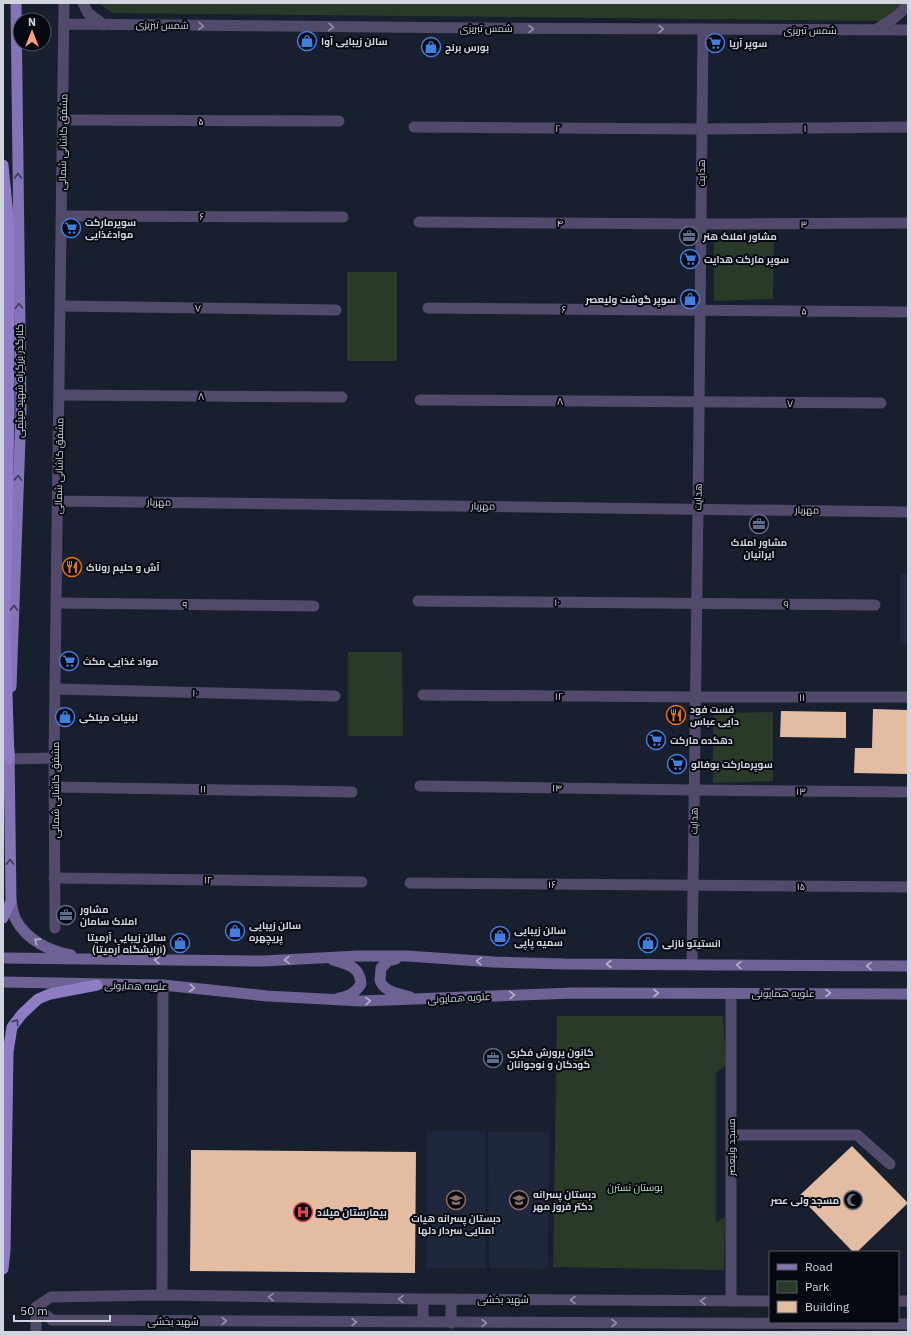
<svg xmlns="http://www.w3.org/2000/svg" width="911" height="1335" font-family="'IBM Plex Sans',Cairo,sans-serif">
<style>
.built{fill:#1e273c}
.park{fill:#293a29}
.building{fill:#e3bca2}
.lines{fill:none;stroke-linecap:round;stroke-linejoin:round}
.minor{stroke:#524a6a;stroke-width:11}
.tertiary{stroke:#524a6a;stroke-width:11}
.secondary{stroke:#6e6194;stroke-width:11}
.primary{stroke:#8473b5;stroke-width:11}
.trunk{stroke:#8e7cc4;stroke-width:11}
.oneway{stroke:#908fa4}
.oneway2{stroke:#3f395a}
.oneway3{stroke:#b2b2c8}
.oneway4{stroke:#433d60}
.labels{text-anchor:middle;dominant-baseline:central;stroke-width:4;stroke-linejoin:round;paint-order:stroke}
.street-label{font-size:10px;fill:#cfd4df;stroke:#06090f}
.poi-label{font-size:10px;font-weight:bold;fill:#cfd4df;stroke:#06090f;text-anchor:start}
.park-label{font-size:10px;fill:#afe1ad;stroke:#06090f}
</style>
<rect width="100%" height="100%" fill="#181f2e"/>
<path class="built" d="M 900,574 L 908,574 L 908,644 L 900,644 Z
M 427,1131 L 485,1131 L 486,1268 L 427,1268 Z
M 488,1132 L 549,1132 L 548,1269 L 489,1268 Z"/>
<path class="park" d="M 98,3 L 904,3 L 887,21 L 113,13 Z
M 714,236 L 774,236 L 773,299 L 714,301 Z
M 347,272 L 397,272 L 397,361 L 347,361 Z
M 348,652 L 402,652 L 403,736 L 348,736 Z
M 773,712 L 773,781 L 713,783 L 713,713 Z
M 557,1016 L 723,1016 L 726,1065 L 716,1073 L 716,1222 L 725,1217 L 724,1270 L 553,1267 Z"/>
<path class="building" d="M 873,709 L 908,710 L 908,774 L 854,773 L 855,748 L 872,748 Z
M 781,711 L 846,712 L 846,738 L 780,737 Z
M 852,1146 L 908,1203 L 857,1252 L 853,1252 L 799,1196 Z
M 191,1150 L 416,1152 L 415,1273 L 190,1271 Z"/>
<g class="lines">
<path class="minor" d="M 63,120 L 339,121
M 414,127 L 702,129 L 908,127
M 62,216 L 343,217
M 419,222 L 701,224 L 908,223
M 61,306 L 336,310
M 428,308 L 908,312
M 60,395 L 342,397
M 420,400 L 881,403
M 418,601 L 875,605
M 57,603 L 314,606
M 55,689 L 335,696
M 423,695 L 696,697 L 908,697
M 420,786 L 694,790 L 908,792
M 55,787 L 352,792
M 54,878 L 362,882
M 410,883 L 908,887
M 731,993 L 731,1301
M 731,1135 L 857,1135 L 890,1164
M 162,1295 L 163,985"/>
<path class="tertiary" d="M 83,3 L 88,13 L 104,25
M 64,24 L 475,28 L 908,30
M 875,30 C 888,22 900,16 908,4
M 58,501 L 908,512
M 9,759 L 54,758
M 55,928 L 54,758 L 64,3
M 692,964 L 698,509 L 703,29
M 451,1299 L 451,1323
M 898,1301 L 908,1301
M 36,1307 L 52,1320 L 908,1324
M 36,1307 L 51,1297 L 162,1295 L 423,1299 L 770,1301
M 36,1307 L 36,1332
M 423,1322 L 423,1299"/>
<path class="secondary" d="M 11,901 C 12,907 13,914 16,920 C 27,940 49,951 71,955
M 3,958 L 264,961 L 357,956 L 407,956 L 494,962 L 564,964 L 908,966
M 396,959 L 388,961 L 381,968 C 381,971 380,977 380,980 C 383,992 401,994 410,997
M 333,960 C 348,965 360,966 361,984 C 355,993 350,996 339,998
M 3,982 L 163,985 L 267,996 L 361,1001 L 573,993 L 908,994"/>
<path class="primary" d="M 11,687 L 21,411 L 16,3
M 3,918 L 11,901 L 9,750"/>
<path class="trunk" d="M 3,165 L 9,226 L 9,410 L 5,630 L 9,759
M 3,1269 L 5,1251 L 8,1052 L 12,1027 L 22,1014 L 38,999 L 50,994 L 97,985"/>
</g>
<defs><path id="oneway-chevron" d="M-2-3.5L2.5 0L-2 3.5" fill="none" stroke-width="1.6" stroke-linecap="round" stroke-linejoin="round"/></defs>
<g class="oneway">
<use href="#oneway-chevron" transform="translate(201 26) rotate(1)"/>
<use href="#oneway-chevron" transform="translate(331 27) rotate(1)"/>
<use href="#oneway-chevron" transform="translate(531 29)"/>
<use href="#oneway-chevron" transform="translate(661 29)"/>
<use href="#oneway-chevron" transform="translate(271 1297) rotate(-179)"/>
<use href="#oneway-chevron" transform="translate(401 1299) rotate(-179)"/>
<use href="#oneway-chevron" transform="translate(573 1300) rotate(-180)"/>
<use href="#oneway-chevron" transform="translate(703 1301) rotate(-179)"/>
<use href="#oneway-chevron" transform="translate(224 1321)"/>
<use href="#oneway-chevron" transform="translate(354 1322)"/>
<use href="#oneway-chevron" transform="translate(484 1323)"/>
<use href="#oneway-chevron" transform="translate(614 1323)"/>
</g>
<g class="oneway2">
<use href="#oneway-chevron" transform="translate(18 176) rotate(-91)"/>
<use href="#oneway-chevron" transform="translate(19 306) rotate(-91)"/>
<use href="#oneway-chevron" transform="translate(18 478) rotate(-88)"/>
<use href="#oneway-chevron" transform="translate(14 608) rotate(-88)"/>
<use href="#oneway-chevron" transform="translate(10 862) rotate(-91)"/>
</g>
<g class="oneway3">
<use href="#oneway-chevron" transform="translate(37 941) rotate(-147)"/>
<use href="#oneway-chevron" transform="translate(157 960) rotate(-179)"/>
<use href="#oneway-chevron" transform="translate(287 960) rotate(177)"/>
<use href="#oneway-chevron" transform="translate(479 961) rotate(-176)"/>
<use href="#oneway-chevron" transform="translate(609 964) rotate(180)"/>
<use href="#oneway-chevron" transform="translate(739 965) rotate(-179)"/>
<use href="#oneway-chevron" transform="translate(869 966) rotate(-179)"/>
<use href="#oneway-chevron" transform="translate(192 988) rotate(6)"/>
<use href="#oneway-chevron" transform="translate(656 993)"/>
<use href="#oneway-chevron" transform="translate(828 993)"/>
<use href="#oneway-chevron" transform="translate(512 995) rotate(-2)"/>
<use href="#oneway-chevron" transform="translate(368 1001) rotate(-1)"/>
</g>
<use class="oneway4" href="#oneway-chevron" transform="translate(16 1022) rotate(-55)"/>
<defs>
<g id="shop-ring" transform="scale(1)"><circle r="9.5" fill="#06090f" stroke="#3f7fe0" stroke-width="1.5"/><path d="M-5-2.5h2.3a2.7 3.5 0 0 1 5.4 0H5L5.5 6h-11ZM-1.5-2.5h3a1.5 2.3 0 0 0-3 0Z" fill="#3f7fe0"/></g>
<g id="supermarket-ring" transform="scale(1)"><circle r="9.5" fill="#06090f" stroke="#3f7fe0" stroke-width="1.5"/><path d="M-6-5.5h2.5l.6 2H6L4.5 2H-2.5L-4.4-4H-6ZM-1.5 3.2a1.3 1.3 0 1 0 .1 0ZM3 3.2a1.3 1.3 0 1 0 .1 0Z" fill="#3f7fe0"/></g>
<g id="office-ring" transform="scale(1)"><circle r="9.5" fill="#06090f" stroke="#5c6f8a" stroke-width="1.5"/><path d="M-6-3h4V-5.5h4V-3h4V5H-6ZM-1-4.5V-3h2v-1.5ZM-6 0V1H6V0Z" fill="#5c6f8a"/></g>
<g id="restaurant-ring" transform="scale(1)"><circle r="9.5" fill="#06090f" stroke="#e8710a" stroke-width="1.5"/><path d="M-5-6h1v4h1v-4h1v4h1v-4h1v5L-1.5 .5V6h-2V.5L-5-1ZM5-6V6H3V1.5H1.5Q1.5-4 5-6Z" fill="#e8710a"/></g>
<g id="school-ring" transform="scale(1)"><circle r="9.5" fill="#06090f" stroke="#8d6e63" stroke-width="1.5"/><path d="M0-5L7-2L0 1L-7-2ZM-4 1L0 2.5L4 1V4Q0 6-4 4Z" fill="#8d6e63"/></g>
<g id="mosque-ring" transform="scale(1)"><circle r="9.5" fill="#06090f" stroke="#6b7280" stroke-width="1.5"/><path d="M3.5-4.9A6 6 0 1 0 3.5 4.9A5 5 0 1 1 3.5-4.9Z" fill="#6b7280"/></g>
<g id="hospital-ring" transform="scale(1)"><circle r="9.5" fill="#06090f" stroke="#e0444e" stroke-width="1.5"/><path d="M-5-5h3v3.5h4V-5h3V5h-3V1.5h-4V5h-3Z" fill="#e0444e"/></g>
</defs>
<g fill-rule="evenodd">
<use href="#shop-ring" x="307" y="41"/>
<use href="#supermarket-ring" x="715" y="43"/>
<use href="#shop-ring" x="431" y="47"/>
<use href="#supermarket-ring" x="71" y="228"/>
<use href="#office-ring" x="689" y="236"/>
<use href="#supermarket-ring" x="690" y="259"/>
<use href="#shop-ring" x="690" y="299"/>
<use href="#office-ring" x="759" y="524"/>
<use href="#restaurant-ring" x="72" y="567"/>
<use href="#supermarket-ring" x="69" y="661"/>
<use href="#restaurant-ring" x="676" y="715"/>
<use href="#shop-ring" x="65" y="717"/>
<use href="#supermarket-ring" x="656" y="740"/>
<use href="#supermarket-ring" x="677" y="764"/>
<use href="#office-ring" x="66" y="915"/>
<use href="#shop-ring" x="235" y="931"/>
<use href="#shop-ring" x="500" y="936"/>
<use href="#shop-ring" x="180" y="943"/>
<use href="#shop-ring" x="648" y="943"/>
<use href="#office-ring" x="493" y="1058"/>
<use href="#school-ring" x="456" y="1200"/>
<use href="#school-ring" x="519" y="1200"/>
<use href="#mosque-ring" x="853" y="1200"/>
<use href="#hospital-ring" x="303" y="1212"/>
</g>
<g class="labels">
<g class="street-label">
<text transform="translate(162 25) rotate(1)">شمس تبریزی</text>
<text x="486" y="28">شمس تبریزی</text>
<text x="810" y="30">شمس تبریزی</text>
<text x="201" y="121">۵</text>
<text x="558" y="128">۲</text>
<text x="805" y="128">۱</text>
<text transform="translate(63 142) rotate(-89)">مشفق کاشانی شمالی</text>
<text transform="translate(701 173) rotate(-90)">هدایت</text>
<text x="202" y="216">۶</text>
<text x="560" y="223">۴</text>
<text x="804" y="224">۳</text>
<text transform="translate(198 308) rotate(1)">۷</text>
<text x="564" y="309">۶</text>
<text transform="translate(804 311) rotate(1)">۵</text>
<text transform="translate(19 381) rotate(-90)">کنارگذر بزرگراه شهید میثمی</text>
<text x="201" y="396">۸</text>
<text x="560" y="401">۸</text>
<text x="790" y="403">۷</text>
<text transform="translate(59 466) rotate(-89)">مشفق کاشانی شمالی</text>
<text transform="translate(698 497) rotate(-89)">هدایت</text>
<text transform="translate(159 502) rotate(1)">مهریار</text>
<text transform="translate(483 506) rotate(1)">مهریار</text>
<text transform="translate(807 510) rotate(1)">مهریار</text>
<text x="557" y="602">۱۰</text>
<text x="786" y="604">۹</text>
<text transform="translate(185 605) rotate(1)">۹</text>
<text transform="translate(195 693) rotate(1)">۱۰</text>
<text x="559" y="696">۱۲</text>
<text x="802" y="697">۱۱</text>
<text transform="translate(557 788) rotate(1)">۱۴</text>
<text transform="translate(203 789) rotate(1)">۱۱</text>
<text transform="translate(55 790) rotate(-90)">مشفق کاشانی شمالی</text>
<text x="801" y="791">۱۳</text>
<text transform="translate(694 821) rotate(-89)">هدایت</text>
<text transform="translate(208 880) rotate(1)">۱۲</text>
<text x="552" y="884">۱۶</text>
<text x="801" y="886">۱۵</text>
<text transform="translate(136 986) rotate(1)">علویه همایونی</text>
<text x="783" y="993">علویه همایونی</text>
<text transform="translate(459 998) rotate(-3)">علویه همایونی</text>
<text transform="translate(731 1147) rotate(-90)">مسجد ولیعصر</text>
<text x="503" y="1299">شهید بخشی</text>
<text x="173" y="1321">شهید بخشی</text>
</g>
<g class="poi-label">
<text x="321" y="41">سالن زیبایی آوا</text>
<text x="729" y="43">سوپر آریا</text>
<text x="445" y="47">بورس برنج</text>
<text x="85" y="222">سوپرمارکت<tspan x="85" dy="12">موادغذایی</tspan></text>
<text x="703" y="236">مشاور املاک هنر</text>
<text x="704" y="259">سوپر مارکت هدایت</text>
<text x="676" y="299" text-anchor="end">سوپر گوشت ولیعصر</text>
<text x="759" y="542" text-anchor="middle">مشاور املاک<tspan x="759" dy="12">ایرانیان</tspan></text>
<text x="86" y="567">آش و حلیم روناک</text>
<text x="83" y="661">مواد غذایی مکث</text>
<text x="690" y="709">فست فود<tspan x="690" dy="12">دایی عباس</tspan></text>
<text x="79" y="717">لبنیات میلکی</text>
<text x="670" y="740">دهکده مارکت</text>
<text x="691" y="764">سوپرمارکت بوفالو</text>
<text x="80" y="909">مشاور<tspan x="80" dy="12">املاک سامان</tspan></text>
<text x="249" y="925">سالن زیبایی<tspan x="249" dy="12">پریچهره</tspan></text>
<text x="514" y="930">سالن زیبایی<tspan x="514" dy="12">سمیه پاپی</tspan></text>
<text x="166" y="937" text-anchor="end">سالن زیبایی آرمیتا<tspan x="166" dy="12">(آرایشگاه آرمیتا)</tspan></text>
<text x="662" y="943">انستیتو نازلی</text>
<text x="507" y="1052">کانون پرورش فکری<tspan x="507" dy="12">کودکان و نوجوانان</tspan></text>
<text x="533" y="1194">دبستان پسرانه<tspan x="533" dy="12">دکتر فروز مهر</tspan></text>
<text x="839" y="1200" text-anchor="end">مسجد ولی عصر</text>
<text x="317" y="1212">بیمارستان میلاد</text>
<text x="456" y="1218" text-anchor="middle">دبستان پسرانه هیات<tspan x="456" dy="12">امنایی سردار دلها</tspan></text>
</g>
<g class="park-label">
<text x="635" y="1187">بوستان نسترن</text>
</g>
</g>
<rect width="911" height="1335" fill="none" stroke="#cfd4df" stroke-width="8"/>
<rect x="769" y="1251" width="130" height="72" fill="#06090f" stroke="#565a62"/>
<rect x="777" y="1264" width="20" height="6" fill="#8473b5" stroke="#565a62"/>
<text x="805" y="1271" font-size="12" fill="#cfd4df">Road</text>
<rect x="777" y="1281" width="20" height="12" fill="#293a29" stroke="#565a62"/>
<text x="805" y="1291" font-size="12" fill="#cfd4df">Park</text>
<rect x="777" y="1301" width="20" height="12" fill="#e3bca2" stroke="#565a62"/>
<text x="805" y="1311" font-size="12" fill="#cfd4df">Building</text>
<g transform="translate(32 32)"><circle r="19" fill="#06090f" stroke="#565a62"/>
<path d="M0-3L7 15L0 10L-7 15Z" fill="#f2a080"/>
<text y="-6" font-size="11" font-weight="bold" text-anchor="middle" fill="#cfd4df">N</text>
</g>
<path d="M14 1315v6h96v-6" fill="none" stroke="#cfd4df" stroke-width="2"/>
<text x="20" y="1315" font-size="12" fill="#cfd4df" stroke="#06090f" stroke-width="3" paint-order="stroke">50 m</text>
</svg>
